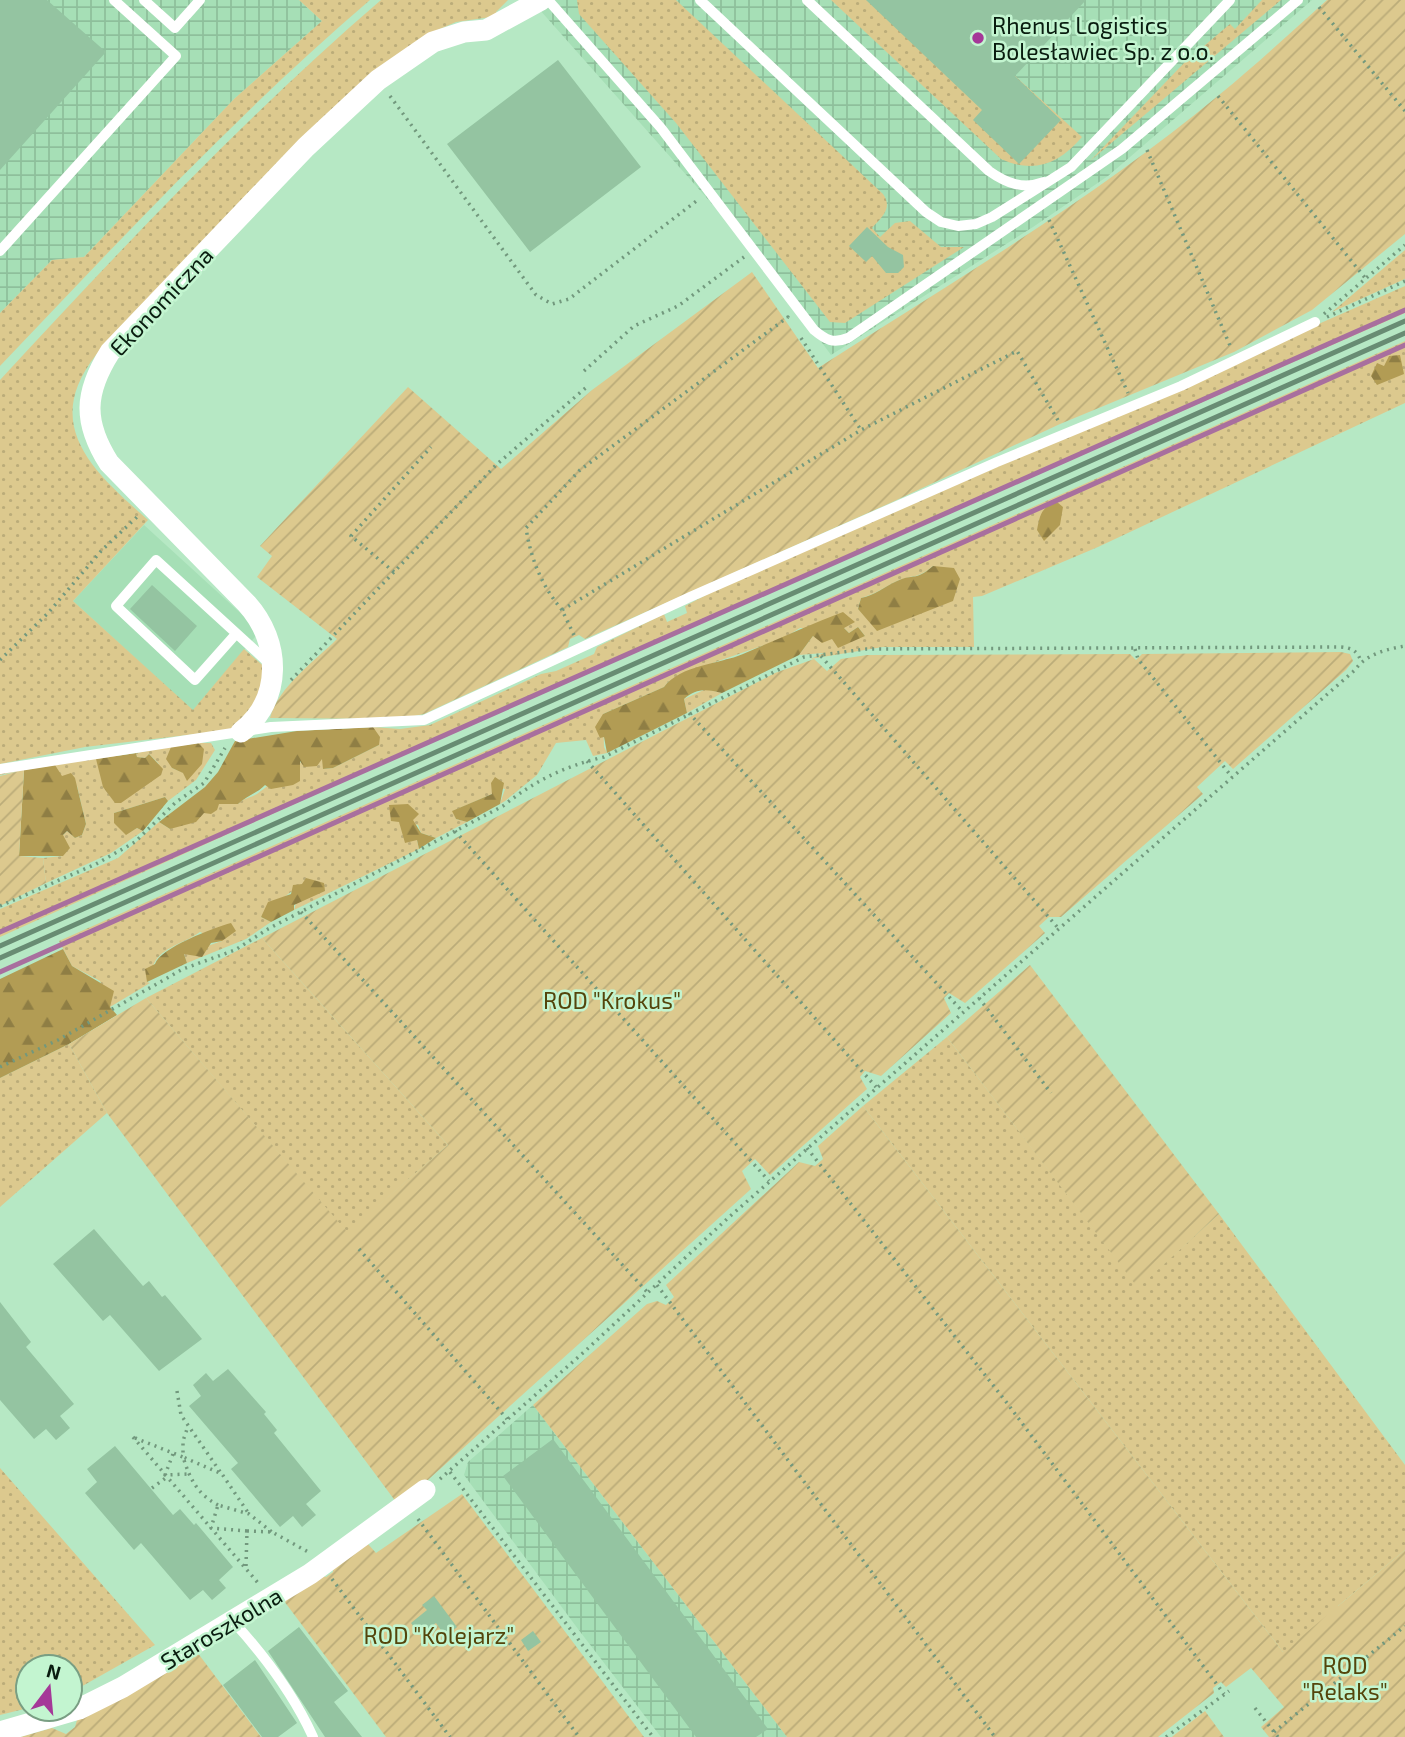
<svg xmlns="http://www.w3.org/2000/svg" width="1405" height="1737" font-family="'Exo 2',sans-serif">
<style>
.built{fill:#a6dfb6}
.industrial{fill:url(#industrial-grid)}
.grass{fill:url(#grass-dots);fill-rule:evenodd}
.forest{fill:url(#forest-firs)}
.garden{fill:url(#garden-furrows)}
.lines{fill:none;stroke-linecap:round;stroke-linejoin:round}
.stream{stroke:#a86f9e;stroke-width:5}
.building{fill:#94c4a1}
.path{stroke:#72987d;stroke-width:3.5;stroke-dasharray:2 5;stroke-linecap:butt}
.service{stroke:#fff;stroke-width:10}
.minor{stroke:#fff;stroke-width:21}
.rail{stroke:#688c73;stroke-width:5}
.poi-dot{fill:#a53898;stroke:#c3f5d0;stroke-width:2.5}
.labels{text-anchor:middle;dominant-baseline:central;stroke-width:5;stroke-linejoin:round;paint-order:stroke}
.poi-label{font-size:23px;fill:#091c0f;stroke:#c3f5d0;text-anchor:start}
.street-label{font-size:23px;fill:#091c0f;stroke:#c3f5d0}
.park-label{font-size:23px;fill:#54450b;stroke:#c3f5d0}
</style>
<defs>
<pattern id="industrial-grid" width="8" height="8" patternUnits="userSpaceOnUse" patternTransform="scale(1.75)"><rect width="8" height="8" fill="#a6dfb6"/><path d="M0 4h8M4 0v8" fill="none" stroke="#8ebf9b"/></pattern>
<pattern id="grass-dots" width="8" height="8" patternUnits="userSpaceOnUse" patternTransform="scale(1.75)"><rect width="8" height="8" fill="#dcc98e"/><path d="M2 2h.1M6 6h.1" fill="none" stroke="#bbac79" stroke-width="1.8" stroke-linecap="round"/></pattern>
<pattern id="forest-firs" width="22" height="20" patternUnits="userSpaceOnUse" patternTransform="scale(1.75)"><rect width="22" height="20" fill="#b29c54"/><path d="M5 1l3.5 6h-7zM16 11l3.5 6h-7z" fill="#8f7e44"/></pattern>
<pattern id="garden-furrows" width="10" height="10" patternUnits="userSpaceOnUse" patternTransform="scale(1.75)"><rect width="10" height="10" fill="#dcc98e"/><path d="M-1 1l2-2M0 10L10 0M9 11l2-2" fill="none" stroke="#bbac79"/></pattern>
</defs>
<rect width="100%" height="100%" fill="#b6e8c4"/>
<path class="built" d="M 144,525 L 260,631 L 193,711 L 73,601 Z"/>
<path class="industrial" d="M 0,0 L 299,0 L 322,21 L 234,99 L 84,257 L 52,260 L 0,313 Z
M 531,0 L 1312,0 L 1108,176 L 1033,227 L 831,355 L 760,258 Z
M 533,1405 L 787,1737 L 661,1737 L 578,1629 L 464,1475 L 468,1462 Z"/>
<path class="grass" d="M 299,0 L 370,0 C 238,113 120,240 0,366 L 0,313 L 52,260 L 84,257 L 234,99 L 322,21 Z
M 381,0 L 508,0 L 496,12 L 498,16 L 456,22 L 431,33 L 306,137 L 96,355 C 40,426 95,473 148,520 L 73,601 L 193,710 L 244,649 L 268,670 L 262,699 L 230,730 L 85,747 L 0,764 L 0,380 C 122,248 245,117 381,0 Z
M 577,0 L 676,0 L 883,194 C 893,208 882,217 872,228 L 880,237 L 895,223 L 910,221 L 941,247 L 964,247 L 845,323 L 830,322 L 676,123 L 579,14 Z
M 831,0 L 932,0 L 1082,137 C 1059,164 1034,174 1001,159 Z
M 1262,0 L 1281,0 L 1090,161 L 1185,62 L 1230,24 L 1235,29 Z
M 1405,250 L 1405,279 L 1332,312 Z
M 1405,286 L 1405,313 L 509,707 L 0,937 L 0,909 L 118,858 L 159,822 L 170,829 L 219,803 L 238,804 C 244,798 250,798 257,794 C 284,775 286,761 323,758 L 323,769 L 333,768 L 379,745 L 373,727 L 400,729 L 430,725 L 541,674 L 556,671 L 594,654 L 597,647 L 664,614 L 667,622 L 687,613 L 685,606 L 729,583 Z
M 1405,341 L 1405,403 L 1098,547 L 982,596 L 973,597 L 974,647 L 883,647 L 810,659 L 824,653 L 799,655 L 813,636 L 832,639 L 865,636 L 858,627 L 849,633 L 843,627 L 800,628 L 782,639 L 701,667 L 668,682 L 664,687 L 603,714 L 604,747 L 607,753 L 593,756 L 586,740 L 556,743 L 537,775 L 505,801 L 500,804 L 505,789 L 493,787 L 492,794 L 453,811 L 456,819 L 467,822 L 436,838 L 421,833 L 418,825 L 399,822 L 417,840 L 419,849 L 294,910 L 302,884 L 265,911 L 261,917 L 271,922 L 246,939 L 187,963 L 184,954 L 222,941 L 200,932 C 187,942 166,946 156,960 C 152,966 150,975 147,982 L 150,983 L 110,1007 L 100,981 L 72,966 L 59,941 ZM 933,566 L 959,579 L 955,589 L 868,618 L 858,609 L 861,598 C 876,594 884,587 897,581 C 913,574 916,580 933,566 Z
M 706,689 L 722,693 L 687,713 L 684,699 Z
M 188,743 L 172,768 L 184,773 L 198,743 L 211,743 L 215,750 L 196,780 L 168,801 L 165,797 L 114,813 L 130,832 L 137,828 L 143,831 L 111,853 L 46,883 L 43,858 L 63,856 L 63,835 L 67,831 L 75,838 L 82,835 L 86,824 L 77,786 C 50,769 31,768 0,775 L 0,772 L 101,753 L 159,764 L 149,754 L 145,758 L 137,757 L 136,753 Z
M 262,938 L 448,1145 L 347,1233 L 146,998 Z
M 947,1037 L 1138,1287 L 1219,1214 L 1405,1465 L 1405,1550 L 1338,1606 L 1371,1647 L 1283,1652 L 863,1106 Z
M 69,1044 L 107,1113 L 0,1207 L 0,1078 Z
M 0,1468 L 155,1645 L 70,1693 L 70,1667 L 28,1667 L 28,1708 L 0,1715 Z"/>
<path class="forest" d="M 1400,355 L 1404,374 L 1377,385 L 1371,376 L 1377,363 L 1384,366 L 1389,356 Z
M 1057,502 L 1063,507 L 1060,525 L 1044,541 L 1037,530 C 1040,515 1041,507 1057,502 Z
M 933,566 L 954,568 L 960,579 L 953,601 L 877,631 L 858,609 L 861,598 C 875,595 884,587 897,581 C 914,573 914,582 933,566 Z
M 843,612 L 855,622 L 844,628 L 849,633 L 858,627 L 865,636 L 838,648 L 832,639 L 822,643 L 813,636 L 799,655 L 722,693 C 707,689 696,688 684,699 L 687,713 L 607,753 L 604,737 L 600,738 L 595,727 L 603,714 L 664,687 C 680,665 720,664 743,654 C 776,640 809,625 843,612 Z
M 373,727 L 380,737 L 379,745 L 333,768 L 323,769 L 322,759 L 317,766 L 304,767 L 300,761 L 300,781 L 293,785 L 271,789 L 265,785 C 256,794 246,796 238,804 L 219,804 L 217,810 L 211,814 L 204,813 L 196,822 L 170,829 L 159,822 L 205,787 L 218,772 L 235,741 L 297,731 Z
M 198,743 L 204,749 L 202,764 L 187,781 L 183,773 L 172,768 L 166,759 L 171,747 Z
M 136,753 L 137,757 L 145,758 L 149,754 L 163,769 L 161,775 L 121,803 L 115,803 L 103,787 L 96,759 Z
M 55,765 L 62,776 L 71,773 L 75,778 L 86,824 L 82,835 L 75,838 L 67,831 L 63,835 L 70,848 L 63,856 L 19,856 L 24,770 Z
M 495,777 L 504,783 L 500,804 L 467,822 L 456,819 L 452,811 L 492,794 L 491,783 Z
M 165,797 L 168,801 L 143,831 L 137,828 L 126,835 L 114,823 L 114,813 Z
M 408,804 L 419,814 L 413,820 L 421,833 L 436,838 L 419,849 L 417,840 L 405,843 L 399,822 L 391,821 L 389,805 Z
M 306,878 L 324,883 L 325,891 L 294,905 L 294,910 L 271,922 L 261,917 L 268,902 L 291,894 L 293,885 L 302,884 Z
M 231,923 L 236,931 L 222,941 L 211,943 L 202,957 L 184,954 L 187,963 L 147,982 L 145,969 L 155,964 C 160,948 213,928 231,923 Z
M 63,949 L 72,966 L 114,991 L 110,1007 L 117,1015 L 69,1044 L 0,1078 L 0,979 Z"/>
<path class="garden" d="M 1327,0 L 1405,0 L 1405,234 L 1312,310 L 1234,352 L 1060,424 L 888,504 L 585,639 L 579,635 L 570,639 L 568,647 L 424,714 L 400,719 L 270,718 C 278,687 315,661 337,639 L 257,577 L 272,556 L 260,546 L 408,387 L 501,469 L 592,390 L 752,272 L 818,368 C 954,281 1095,198 1219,95 C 1256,65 1291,32 1327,0 Z
M 1341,652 L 1350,654 L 1353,661 L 1346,670 L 1233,769 L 1225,761 L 1197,787 L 1203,794 L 1061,917 L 1049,917 L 1039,926 L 1045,933 L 965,1003 L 949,993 L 944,998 L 951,1013 L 881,1076 L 865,1071 L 860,1077 L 867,1089 L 770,1175 L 755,1159 L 742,1171 L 751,1189 L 399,1506 L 107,1113 L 69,1044 L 146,998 L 347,1232 L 448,1145 L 262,938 L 775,673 L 814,659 L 827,671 L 841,659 L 867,655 L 1130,654 L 1136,660 L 1142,654 Z
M 24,770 L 19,856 L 43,858 L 46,883 L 0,906 L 0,776 Z
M 1030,965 L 1219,1214 L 1138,1288 L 947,1037 Z
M 863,1106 L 1283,1652 L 1405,1550 L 1405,1737 L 1269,1737 L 1261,1727 L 1284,1707 L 1251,1668 L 1226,1687 L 1221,1682 L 1213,1688 L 1214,1693 L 1158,1737 L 787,1737 L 533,1405 L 647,1304 L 657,1301 L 666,1305 L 674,1297 L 666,1285 L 799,1162 L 815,1166 L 823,1159 L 818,1146 Z
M 462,1494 L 644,1737 L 386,1737 L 281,1597 L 318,1574 L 326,1577 L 333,1572 L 333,1565 L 368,1544 L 376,1553 Z
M 197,1652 L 261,1737 L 20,1737 L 52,1728 L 66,1734 L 75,1727 L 77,1720 Z
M 1205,1711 L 1224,1737 L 1172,1737 L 1173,1736 Z"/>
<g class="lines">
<path class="stream" d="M 0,932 L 1405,310
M 0,972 L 1405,345"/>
</g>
<path class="building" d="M 0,0 L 47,0 L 106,52 L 0,170 Z
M 866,0 L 1086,0 L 1015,76 L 1061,120 L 1019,164 L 973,120 L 982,110 Z
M 558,60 L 641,167 L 530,252 L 447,144 Z
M 867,227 L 888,247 L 903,255 L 904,267 L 898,273 L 886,273 L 872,256 L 866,262 L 849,246 Z
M 152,585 L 197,626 L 175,651 L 130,609 Z
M 94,1229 L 143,1286 L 149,1281 L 162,1297 L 165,1295 L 202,1339 L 159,1371 L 110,1315 L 103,1321 L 53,1264 Z
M 0,1302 L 31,1342 L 26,1347 L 74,1404 L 60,1416 L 70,1428 L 56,1440 L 46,1429 L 34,1439 L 0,1400 Z
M 228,1369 L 266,1412 L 264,1414 L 277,1430 L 274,1433 L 321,1491 L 306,1504 L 316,1515 L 302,1527 L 293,1516 L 280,1527 L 231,1469 L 238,1463 L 189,1406 L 201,1396 L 193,1385 L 206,1373 L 213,1381 Z
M 553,1439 L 768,1729 L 756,1737 L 696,1737 L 503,1476 Z
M 115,1446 L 173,1515 L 180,1509 L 194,1525 L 196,1523 L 233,1567 L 219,1580 L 226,1588 L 212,1600 L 203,1590 L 190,1600 L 141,1543 L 134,1550 L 85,1493 L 97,1482 L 87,1469 Z
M 434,1596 L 457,1627 L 445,1636 L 436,1623 L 420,1635 L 411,1623 L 427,1610 L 422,1605 Z
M 299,1627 L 348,1691 L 334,1702 L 362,1737 L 325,1737 L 268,1651 Z
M 533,1631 L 541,1642 L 528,1651 L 521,1640 Z
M 255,1660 L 297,1723 L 278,1737 L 262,1737 L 223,1685 Z"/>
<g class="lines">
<path class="path" d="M 1319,7 L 1405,111
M 390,96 L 536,295 L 552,304 L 569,299 L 699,199
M 1218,96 L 1366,279
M 1147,150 L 1231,348
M 1049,220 L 1128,393
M 1324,314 L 1405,245
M 1327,317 L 1405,281
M 801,338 L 861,430
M 584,371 L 634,326 L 678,306 L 744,257
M 394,572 L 351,536 L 431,447
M 562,610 C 542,586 531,560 526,528 L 580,470 L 788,317 L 789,320
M 574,635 L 562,610 L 861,430 L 1017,351 L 1059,422
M 1135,649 L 1138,659 L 1232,777
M 821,656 L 1059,929
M 0,660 L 48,613 L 102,550 L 138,516
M 291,680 L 496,465 L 589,385
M 689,713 L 963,1012
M 587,761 L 876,1087
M 455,831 L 769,1181
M 0,906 L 96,864 L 135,842 L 176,802 L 204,783 L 225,748
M 301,912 L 648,1293
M 979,998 L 1051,1093
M 0,1067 L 58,1040 L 183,969 L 235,950 L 268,929 L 503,806 C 534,781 565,766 604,757 L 804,657 L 867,649 L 1341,647 C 1352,648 1358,651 1361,662
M 807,1148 L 1007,1403 L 1224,1694
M 359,1249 L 507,1419
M 657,1285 L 995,1737
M 177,1391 L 181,1415 L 221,1473
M 133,1437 L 259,1584
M 135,1438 L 183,1457 L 183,1441 L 188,1426
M 173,1454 L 165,1475 L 188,1474
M 450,1472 L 653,1737
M 440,1479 L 584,1352 L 728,1218 L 1355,670 C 1366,654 1387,649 1405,646
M 152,1488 L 167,1477
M 218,1505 C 197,1494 190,1479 183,1457 L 222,1474 L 249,1514
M 418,1519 L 579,1737
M 247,1531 L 211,1528 L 218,1505 L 249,1514 L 272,1532
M 246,1566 L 247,1531 L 272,1532 L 310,1553
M 332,1579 L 450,1737
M 1255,1708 L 1278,1737
M 1274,1732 L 1405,1626
M 1166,1737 L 1229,1691"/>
<path class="service" d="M 144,0 L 175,28 L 200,0
M 548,0 L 661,128 L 814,330 C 826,340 833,344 848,338 L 1122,149 L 1298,0
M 700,0 L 926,212 L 941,222 L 958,226 L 976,224 L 992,217 L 1071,167 L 1230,0
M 807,0 L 989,171 C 1006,183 1023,190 1044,182
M 0,251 L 176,56 L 114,0
M 235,635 L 195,680 L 116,606 L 156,560 L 270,664
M 0,769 L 271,727 L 424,720 L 690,597 L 997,462 L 1181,386 L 1315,322
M 232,1620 C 262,1653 294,1695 313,1737"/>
<path class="minor" d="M 241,732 C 283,699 281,642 247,604 L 109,463 C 83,422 84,393 110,352 L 306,147 L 378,80 L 433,42 L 464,32 L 486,30 L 541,0
M 0,1732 L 79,1709 L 123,1687 L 310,1574 L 425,1490"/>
<path class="rail" d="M 0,946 L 1405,321
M 0,958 L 1405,333"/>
</g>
<circle class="poi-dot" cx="978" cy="38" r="7"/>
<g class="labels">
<g class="poi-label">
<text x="992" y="25">Rhenus Logistics<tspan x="992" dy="26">Bolesławiec Sp. z o.o.</tspan></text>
</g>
<g class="street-label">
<text transform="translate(161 301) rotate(-47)">Ekonomiczna</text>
<text transform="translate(221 1628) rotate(-31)">Staroszkolna</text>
</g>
<g class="park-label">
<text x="612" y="1000">ROD "Krokus"</text>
<text x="439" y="1635">ROD "Kolejarz"</text>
<text x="1345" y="1665">ROD<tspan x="1345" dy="26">"Relaks"</tspan></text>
</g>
</g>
<g transform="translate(49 1688) rotate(16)"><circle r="33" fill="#c3f5d0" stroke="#799e83" stroke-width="2"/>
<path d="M0-5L12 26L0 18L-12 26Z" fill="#a53898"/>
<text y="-10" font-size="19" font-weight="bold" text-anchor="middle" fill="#091c0f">N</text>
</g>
</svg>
